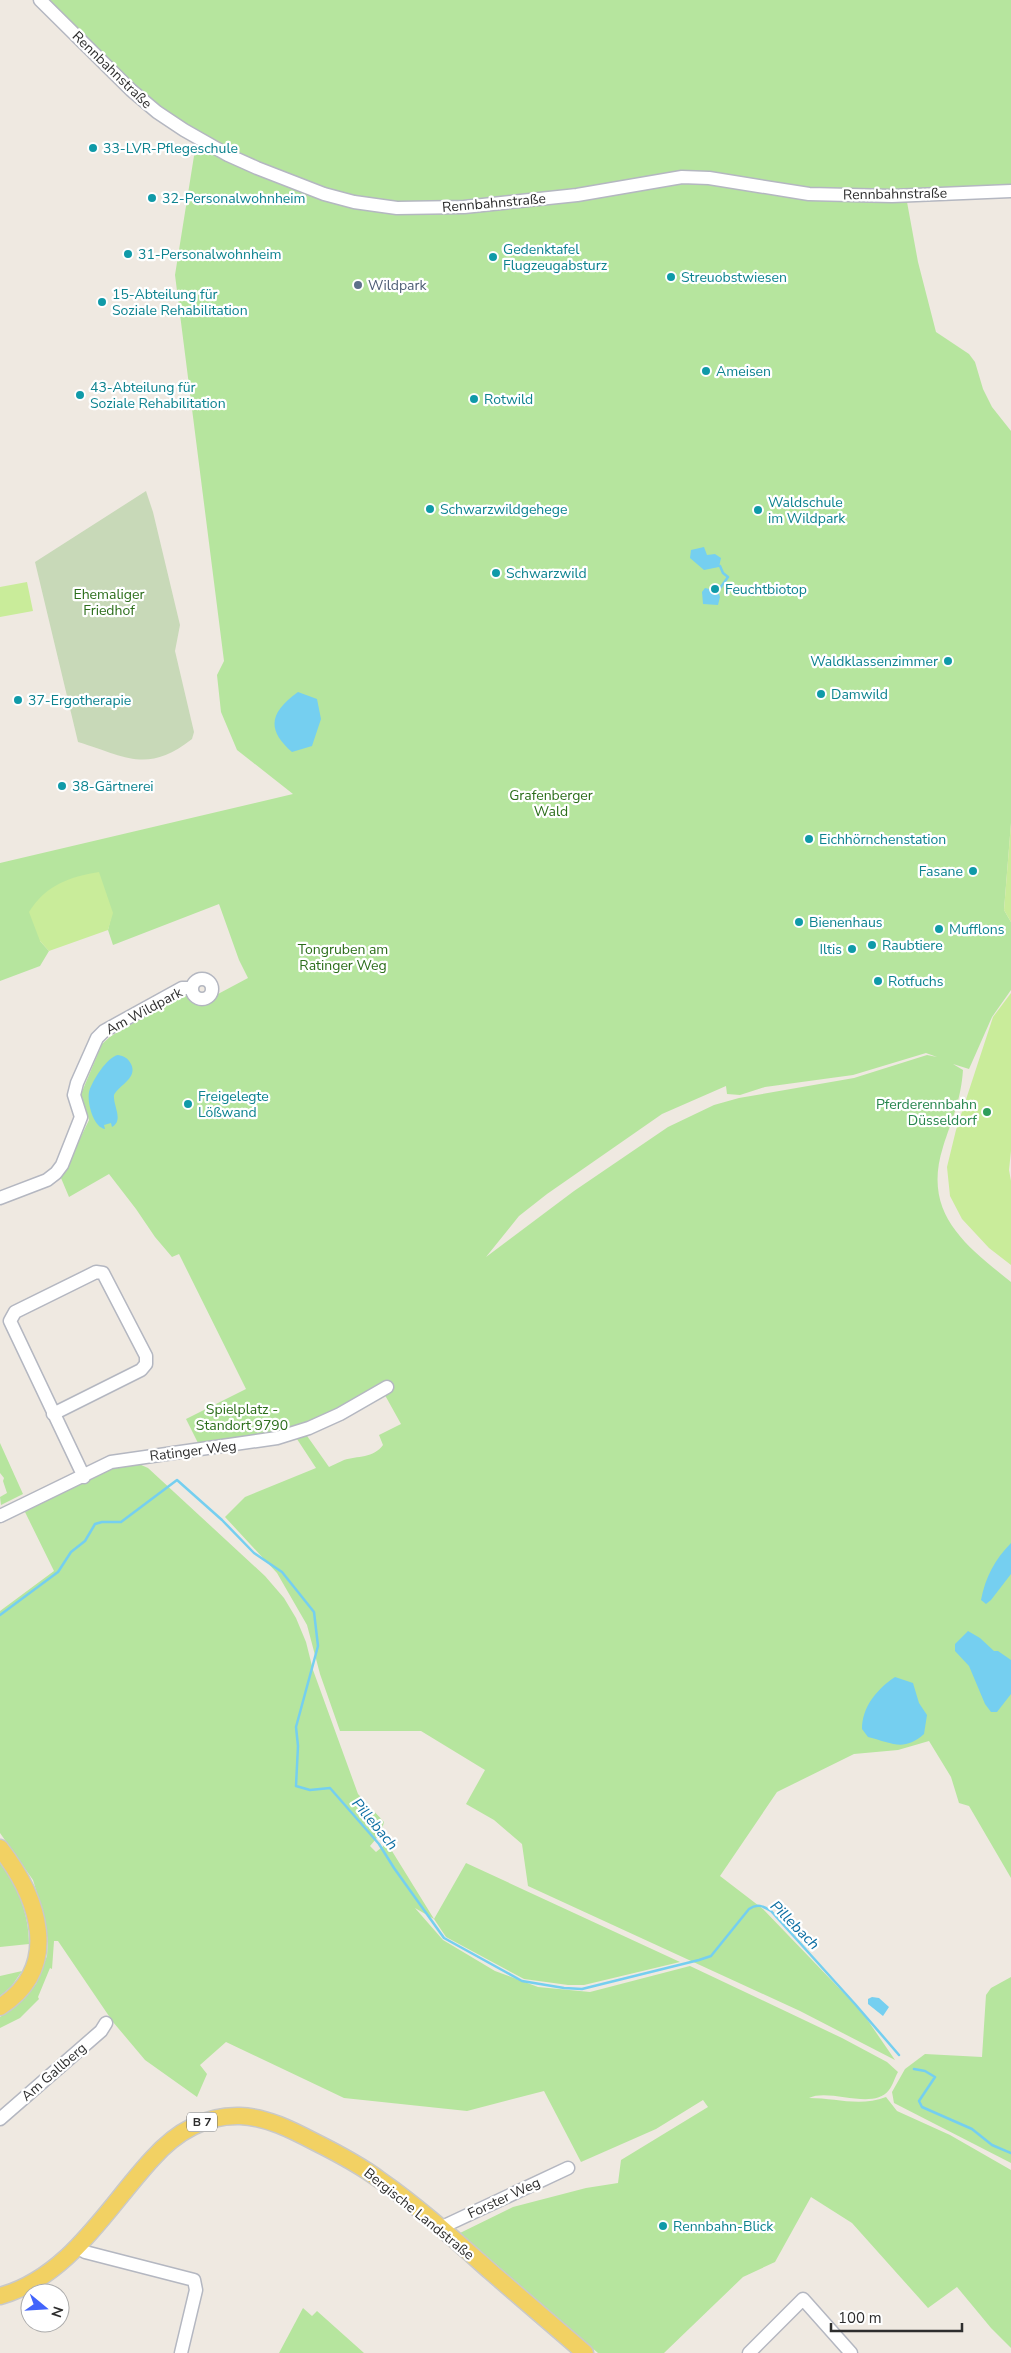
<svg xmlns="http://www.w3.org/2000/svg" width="1011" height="2353" font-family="'Nunito Sans',sans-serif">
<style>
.green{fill:#b6e59e;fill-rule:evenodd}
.cemetery{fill:#c8d9b8}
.pitch{fill:#c9ec9a}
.water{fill:#75cff0}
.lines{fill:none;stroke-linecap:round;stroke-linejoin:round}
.stream{stroke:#75cff0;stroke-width:2.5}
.minor-casing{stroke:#b4b7c1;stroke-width:15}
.major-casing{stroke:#c9c9c9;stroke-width:19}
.minor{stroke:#fff;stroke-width:12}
.major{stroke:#f2d163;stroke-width:16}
.culture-dot{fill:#0f9aa8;stroke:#fff;stroke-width:2}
.service-dot{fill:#5c6f8a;stroke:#fff;stroke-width:2}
.leisure-dot{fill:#2e9e5b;stroke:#fff;stroke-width:2}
.labels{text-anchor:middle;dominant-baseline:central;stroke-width:4.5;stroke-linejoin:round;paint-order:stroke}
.shield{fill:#fff;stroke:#6d6d6d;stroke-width:1}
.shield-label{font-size:12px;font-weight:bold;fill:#2e2e2e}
.street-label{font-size:14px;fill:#2e2e2e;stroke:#fff}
.culture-label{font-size:14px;fill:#0d838f;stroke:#fff;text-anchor:start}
.service-label{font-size:14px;fill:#4e5e75;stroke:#fff;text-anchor:start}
.park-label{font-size:14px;fill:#2c6e1b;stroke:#fff}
.leisure-label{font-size:14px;fill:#27864d;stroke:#fff;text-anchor:end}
.water-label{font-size:15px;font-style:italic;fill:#0d6fa3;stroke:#fff}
</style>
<rect width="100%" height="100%" fill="#efe9e1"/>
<path class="green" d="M 43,0 L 1011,0 L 1011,188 L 905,191 L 918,262 L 936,332 L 969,354 L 975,362 L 983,389 L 992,407 L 1011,431 L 1011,823 L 1004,910 L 1011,922 L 1011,990 L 992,1017 L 969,1069 L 953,1064 L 963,1070 C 961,1100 952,1119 943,1147 C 922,1213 965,1245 1011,1282 L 1011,1878 L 969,1806 L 959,1803 L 951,1777 L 929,1741 L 898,1750 L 854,1754 L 777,1792 L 720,1876 L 763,1909 L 862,2012 L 895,2060 L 800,2011 L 528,1886 L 522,1844 L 494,1820 L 466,1804 L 485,1770 L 421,1731 L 340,1731 L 320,1674 L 307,1625 L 277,1573 L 225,1517 L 245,1497 L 316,1468 L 295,1436 L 305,1433 L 329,1467 C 334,1465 339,1462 344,1460 C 357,1456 374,1458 383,1445 L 379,1435 L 401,1424 L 381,1388 L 303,1429 L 199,1445 L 186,1419 L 246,1389 L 179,1254 L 172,1257 L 155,1237 L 136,1209 L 109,1174 L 69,1197 L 61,1178 L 89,1120 L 81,1094 L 102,1044 L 111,1036 L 185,993 L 203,1002 L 248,978 L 239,960 L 219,904 L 113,945 L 108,930 L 112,913 L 40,941 L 49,951 L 40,966 L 0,981 L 0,863 L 293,794 L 237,750 L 221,712 L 217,675 L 224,661 L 175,275 L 194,156 L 201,137 L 155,106 ZM 926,1053 L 937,1057 L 927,1055 L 854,1078 L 739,1098 L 714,1105 L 668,1127 L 574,1191 L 486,1257 L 519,1216 L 547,1194 L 662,1114 L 726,1086 L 727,1094 L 740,1095 L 765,1087 L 853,1075 Z
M 0,1443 L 23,1494 L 1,1505 L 0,1497 L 7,1493 L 3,1481 L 4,1478 L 0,1473 Z
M 139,1464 L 148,1468 L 265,1576 L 284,1598 L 296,1618 L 306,1642 L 313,1670 L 358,1794 L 384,1822 L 381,1833 L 370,1846 L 376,1852 L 387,1843 L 434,1919 L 466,1863 L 680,1962 L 584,1985 L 568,1985 L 524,1979 L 446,1937 L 434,1919 L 415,1908 L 443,1940 L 495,1971 L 538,1987 L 590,1992 L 690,1966 L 842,2038 L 887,2062 L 898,2072 C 895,2077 893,2085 889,2090 C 873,2111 830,2088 809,2098 C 836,2098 860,2107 886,2097 L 897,2111 L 950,2135 L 1011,2170 L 1011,2348 L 991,2328 L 957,2287 L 928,2308 L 852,2223 L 811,2197 L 775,2262 L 743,2277 L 664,2353 L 598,2353 L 460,2233 L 513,2207 L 586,2188 L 618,2183 L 621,2160 L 708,2107 L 703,2100 L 656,2129 L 581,2162 L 544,2091 L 467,2111 L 344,2098 L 226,2042 L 200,2065 L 207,2074 L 197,2097 L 145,2060 L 113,2022 L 58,1941 L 54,1941 L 52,1969 L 50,1968 L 38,1997 L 39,1999 L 20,2018 L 0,2028 L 0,2017 L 22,2000 L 36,1984 L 47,1956 L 48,1942 L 44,1916 L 33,1880 L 0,1833 L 0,1611 L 54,1571 L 25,1512 L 111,1466 Z
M 0,1863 C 18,1887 29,1914 29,1944 L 0,1947 Z
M 22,1971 L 11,1987 L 0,1996 L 0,1976 Z
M 1011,1977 L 1011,2163 L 894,2103 L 892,2092 L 905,2069 L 925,2054 L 982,2057 L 986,1995 L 991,1988 Z
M 303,2308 L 312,2316 L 317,2311 L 364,2353 L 279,2353 Z"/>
<path class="cemetery" d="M 146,491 L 153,512 L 180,625 L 175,651 L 194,732 L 192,739 C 147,774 127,757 78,742 L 35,562 Z"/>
<path class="pitch" d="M 27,582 L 33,611 L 0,617 L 0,587 Z
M 1011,823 L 1011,922 L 1004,910 Z
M 99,872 L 113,913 L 108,930 L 49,951 L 40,941 L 29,912 C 46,885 69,877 99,872 Z
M 1011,993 L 1011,1151 L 1009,1170 L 1011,1181 L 1011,1265 L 989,1248 L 962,1219 L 950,1196 L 947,1167 L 956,1130 L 993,1017 Z"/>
<path class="water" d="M 704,547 L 707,555 L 715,554 L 721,558 L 719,567 L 704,570 L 690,558 L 691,550 Z
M 705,588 L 718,591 L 720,597 L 718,605 L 703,604 L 702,592 Z
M 298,692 L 317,699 L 321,719 L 312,746 L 292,752 C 265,728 271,712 298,692 Z
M 118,1055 C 124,1056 128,1058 131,1064 C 138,1078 119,1085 114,1095 C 113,1106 124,1120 112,1127 L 111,1123 L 104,1125 L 105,1129 C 93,1127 87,1102 89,1092 C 92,1081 107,1057 118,1055 Z
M 1011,1543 L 1011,1574 L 991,1600 L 986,1604 L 981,1600 C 985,1578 995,1559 1011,1543 Z
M 968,1631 L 980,1638 L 994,1651 L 998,1651 L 1011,1660 L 1011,1694 L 997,1712 L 991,1712 L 985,1704 L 969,1666 L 955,1651 L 955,1644 Z
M 895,1677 L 913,1683 L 919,1703 L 927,1715 L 924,1734 C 904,1752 892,1743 868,1737 L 862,1729 C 862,1707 877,1689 895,1677 Z
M 872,1997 L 879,1998 L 889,2007 L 883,2016 L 868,2004 L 868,1999 Z"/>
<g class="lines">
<path class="stream" d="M 718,591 L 728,577 L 723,573 L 720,566
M 0,1615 L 58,1572 L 71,1552 L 85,1541 L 95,1524 L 102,1522 L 121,1522 L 177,1480 L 222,1520 L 254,1553 L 282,1572 L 314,1612 L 318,1646 L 296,1727 L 298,1746 L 296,1786 L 310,1790 L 330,1788 L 379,1844 L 394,1868 L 444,1938 L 522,1981 L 564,1988 L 582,1989 L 699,1960 L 711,1956 L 749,1909 C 757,1903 763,1906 771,1911 L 855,2004 L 899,2055
M 914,2069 L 925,2071 L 935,2077 L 919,2101 L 922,2107 L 972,2129 L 992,2145 L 1011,2153"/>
<g class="minor-casing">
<path id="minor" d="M 40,0 L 131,90 L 157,112 L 184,130 L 228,155 L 257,168 L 324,194 L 354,202 L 397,208 L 464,207 L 577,195 L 682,177 L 709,178 L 809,194 L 892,196 L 1011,191
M192 989a10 10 0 1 1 20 0a10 10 0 1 1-20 0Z
M 0,1198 L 47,1180 L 56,1173 L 62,1165 L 81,1117 L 74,1095 L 77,1083 L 97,1038 L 104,1031 L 182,988 L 191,988
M 53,1414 L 141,1370 L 146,1364 L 146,1356 L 103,1273 L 96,1272 L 15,1312 L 10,1321 L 84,1477
M 0,1516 L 111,1462 L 277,1438 L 309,1428 L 340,1414 L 387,1387
M 0,2119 L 101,2031 L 106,2023
M 440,2228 L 568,2168
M 77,2247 L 85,2252 L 194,2280 L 196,2290 L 181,2353
M 749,2353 L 803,2299 L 851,2353"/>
</g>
<g class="major-casing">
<path id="major" d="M 0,1848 C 38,1897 63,1967 0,2007
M 0,2296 C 69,2277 106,2209 152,2159 C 175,2133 204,2115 240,2116 C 267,2117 292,2130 315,2142 C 337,2153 360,2165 380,2180 C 419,2207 455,2240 491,2272 C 522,2299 554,2326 585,2353"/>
</g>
<use href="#minor" class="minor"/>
<use href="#major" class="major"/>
</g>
<g class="culture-dot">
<circle cx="93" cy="148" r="5"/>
<circle cx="152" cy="198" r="5"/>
<circle cx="128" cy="254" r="5"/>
<circle cx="493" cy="257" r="5"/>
<circle cx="671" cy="277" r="5"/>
<circle cx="102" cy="302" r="5"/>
<circle cx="706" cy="371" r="5"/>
<circle cx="80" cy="395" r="5"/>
<circle cx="474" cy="399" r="5"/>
<circle cx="430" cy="509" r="5"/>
<circle cx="758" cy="510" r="5"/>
<circle cx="496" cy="573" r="5"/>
<circle cx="715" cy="589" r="5"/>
<circle cx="948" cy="661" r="5"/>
<circle cx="821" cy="694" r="5"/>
<circle cx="18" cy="700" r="5"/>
<circle cx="62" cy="786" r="5"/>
<circle cx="809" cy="839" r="5"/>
<circle cx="973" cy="871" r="5"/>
<circle cx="799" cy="922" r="5"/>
<circle cx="939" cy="929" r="5"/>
<circle cx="872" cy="945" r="5"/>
<circle cx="852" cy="949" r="5"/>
<circle cx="878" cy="981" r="5"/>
<circle cx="188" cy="1104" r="5"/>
<circle cx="663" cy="2226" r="5"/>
</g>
<circle class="service-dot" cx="358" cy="285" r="5"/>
<circle class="leisure-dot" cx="987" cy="1112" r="5"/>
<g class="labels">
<rect class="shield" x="187" y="2112.5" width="30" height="19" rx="4"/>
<g class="shield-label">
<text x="202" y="2122">B 7</text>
</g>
<g class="street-label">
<text transform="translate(112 70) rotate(44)">Rennbahnstraße</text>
<text transform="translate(895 194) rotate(-1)">Rennbahnstraße</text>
<text transform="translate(494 203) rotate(-5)">Rennbahnstraße</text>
<text transform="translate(144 1011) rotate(-28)">Am Wildpark</text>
<text transform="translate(193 1451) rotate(-7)">Ratinger Weg</text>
<text transform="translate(54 2072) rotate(-41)">Am Gallberg</text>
<text transform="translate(504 2198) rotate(-25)">Forster Weg</text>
<text transform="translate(419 2214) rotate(39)">Bergische Landstraße</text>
</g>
<g class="culture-label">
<text x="103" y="148">33-LVR-Pflegeschule</text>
<text x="162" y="198">32-Personalwohnheim</text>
<text x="503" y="249">Gedenktafel<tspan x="503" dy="16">Flugzeugabsturz</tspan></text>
<text x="138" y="254">31-Personalwohnheim</text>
<text x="681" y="277">Streuobstwiesen</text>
<text x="112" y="294">15-Abteilung für<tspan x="112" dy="16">Soziale Rehabilitation</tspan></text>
<text x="716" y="371">Ameisen</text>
<text x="90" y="387">43-Abteilung für<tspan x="90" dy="16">Soziale Rehabilitation</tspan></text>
<text x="484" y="399">Rotwild</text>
<text x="768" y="502">Waldschule<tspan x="768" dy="16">im Wildpark</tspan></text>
<text x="440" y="509">Schwarzwildgehege</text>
<text x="506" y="573">Schwarzwild</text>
<text x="725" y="589">Feuchtbiotop</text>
<text x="938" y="661" text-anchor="end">Waldklassenzimmer</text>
<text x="831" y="694">Damwild</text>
<text x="28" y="700">37-Ergotherapie</text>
<text x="72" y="786">38-Gärtnerei</text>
<text x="819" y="839">Eichhörnchenstation</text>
<text x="963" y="871" text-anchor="end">Fasane</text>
<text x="809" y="922">Bienenhaus</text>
<text x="949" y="929">Mufflons</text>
<text x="882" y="945">Raubtiere</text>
<text x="842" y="949" text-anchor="end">Iltis</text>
<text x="888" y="981">Rotfuchs</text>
<text x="198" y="1096">Freigelegte<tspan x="198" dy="16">Lößwand</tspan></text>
<text x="673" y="2226">Rennbahn-Blick</text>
</g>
<g class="service-label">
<text x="368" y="285">Wildpark</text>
</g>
<g class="park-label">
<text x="109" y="594">Ehemaliger<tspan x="109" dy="16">Friedhof</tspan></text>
<text x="551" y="795">Grafenberger<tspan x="551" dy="16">Wald</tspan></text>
<text x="343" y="949">Tongruben am<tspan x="343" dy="16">Ratinger Weg</tspan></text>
<text x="242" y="1409">Spielplatz -<tspan x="242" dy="16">Standort 9790</tspan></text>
</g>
<g class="leisure-label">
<text x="977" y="1104">Pferderennbahn<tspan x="977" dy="16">Düsseldorf</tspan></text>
</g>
<g class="water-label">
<text transform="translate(375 1824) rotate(50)">Pillebach</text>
<text transform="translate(795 1925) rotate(45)">Pillebach</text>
</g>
</g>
<g transform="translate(45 2308) rotate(108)"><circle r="24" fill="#ffffff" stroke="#ababab"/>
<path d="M0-4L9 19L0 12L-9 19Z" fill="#4264fb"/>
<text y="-8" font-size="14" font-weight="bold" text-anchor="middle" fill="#2e2e2e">N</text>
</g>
<path d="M831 2323v8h131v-8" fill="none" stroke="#2e2e2e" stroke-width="2.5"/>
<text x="838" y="2323" font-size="15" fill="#2e2e2e" stroke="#ffffff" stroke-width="4" paint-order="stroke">100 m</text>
</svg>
